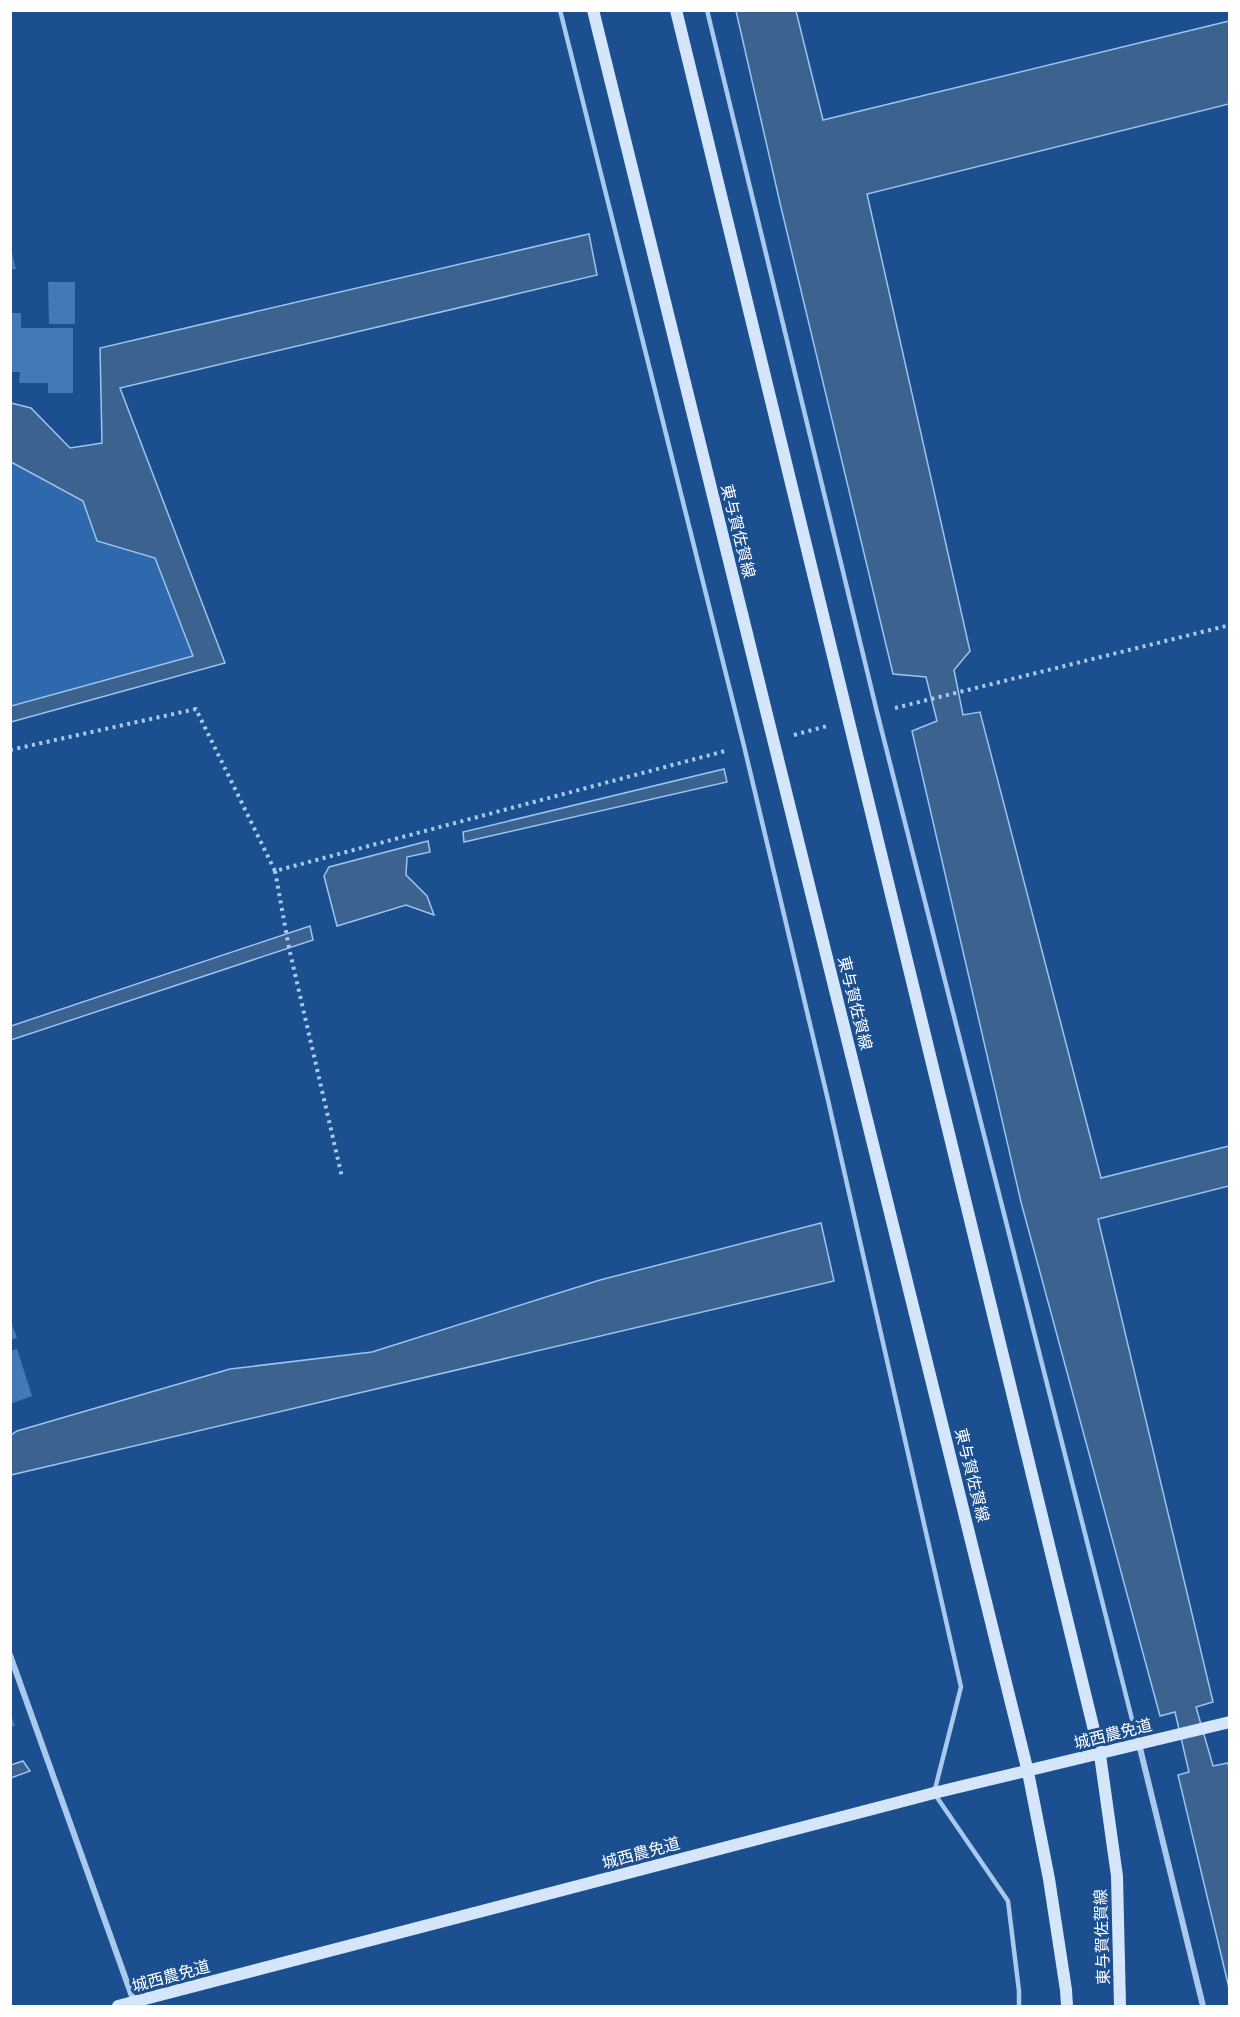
<svg xmlns="http://www.w3.org/2000/svg" width="1240" height="2017" font-family="'Work Sans','Noto Sans JP',sans-serif">
<style>
.green{fill:#2e69ad}
.water{fill:#3c6290;stroke:#9cc4f0;stroke-width:1.5}
.building{fill:#4478b7}
.lines{fill:none;stroke-linecap:round;stroke-linejoin:round}
.path{stroke:#a9c9ee;stroke-width:4;stroke-dasharray:3 4.5;stroke-linecap:butt}
.lane{stroke:#a9c9ee;stroke-width:4.5}
.street{stroke:#a9c9ee;stroke-width:6}
.secondary{stroke:#d6e6fa;stroke-width:12}
.labels{text-anchor:middle;dominant-baseline:central;stroke-width:6;stroke-linejoin:round;paint-order:stroke}
.street-label{font-size:16px;fill:#fff;stroke:#1b4f8f}
</style>
<rect width="100%" height="100%" fill="#1b4f8f"/>
<path class="green" d="M 11,462 L 83,501 L 97,541 L 155,558 L 193,657 L 11,706 Z"/>
<path class="water" d="M 736,11 L 796,11 L 823,120 L 1229,21 L 1229,104 L 867,194 L 970,651 L 954,670 L 963,715 L 980,712 L 1101,1178 L 1229,1146 L 1229,1186 L 1098,1219 L 1213,1702 L 1196,1707 L 1213,1766 L 1228,1763 L 1229,1769 L 1229,1988 L 1178,1775 L 1189,1772 L 1175,1712 L 1160,1716 L 1021,1202 L 912,731 L 937,721 L 926,677 L 893,674 L 780,203 Z
M 589,234 L 597,275 L 120,388 L 225,663 L 11,722 L 11,706 L 193,656 L 155,558 L 97,541 L 83,501 L 11,462 L 11,403 L 31,408 L 70,448 L 102,443 L 100,348 Z
M 724,769 L 727,782 L 464,842 L 463,832 Z
M 428,841 L 430,852 L 407,857 L 406,875 L 427,896 L 434,915 L 406,905 L 337,926 L 324,876 L 329,867 Z
M 310,926 L 313,940 L 11,1040 L 11,1026 Z
M 821,1223 L 834,1281 L 11,1475 L 11,1435 L 17,1431 L 230,1369 L 372,1352 L 600,1280 Z
M 23,1761 L 30,1771 L 11,1778 L 11,1765 Z"/>
<path class="building" d="M 10,245 L 16,269 L 10,270 Z
M 48,282 L 75,282 L 75,324 L 49,324 Z
M 10,313 L 21,313 L 21,328 L 73,328 L 73,393 L 48,393 L 48,383 L 19,383 L 20,372 L 10,372 Z
M 10,1319 L 17,1338 L 10,1340 Z
M 17,1349 L 32,1396 L 10,1404 L 10,1351 Z
M 10,1712 L 15,1726 L 10,1727 Z"/>
<g class="lines">
<path class="path" d="M 895,708 L 1230,625
M 794,735 L 827,726
M 10,750 L 196,709 L 275,871 L 725,751
M 275,871 L 289,948 L 342,1177"/>
<path class="lane" d="M 560,10 L 744,746 L 828,1100 L 961,1687 L 934,1793 L 1008,1901 L 1019,1991 L 1019,2006
M 707,10 L 877,712 L 1138,1743"/>
<path class="street" d="M 10,1655 L 134,2002
M 1139,1744 L 1203,2006"/>
<path class="secondary" d="M 593,10 L 1028,1772 L 1049,1879 L 1066,1990 L 1067,2006
M 676,10 L 1100,1755 L 1117,1876 L 1120,2006
M 118,2006 L 934,1793 L 1230,1722"/>
</g>
<g class="labels">
<g class="street-label">
<text transform="translate(738 531) rotate(76)">東与賀佐賀線</text>
<text transform="translate(855 1003) rotate(76)">東与賀佐賀線</text>
<text transform="translate(972 1475) rotate(76)">東与賀佐賀線</text>
<text transform="translate(1113 1734) rotate(-14)">城西農免道</text>
<text transform="translate(641 1853) rotate(-15)">城西農免道</text>
<text transform="translate(1102 1937) rotate(-92)">東与賀佐賀線</text>
<text transform="translate(171 1976) rotate(-15)">城西農免道</text>
</g>
</g>
<rect width="1240" height="2017" fill="none" stroke="#ffffff" stroke-width="24"/>
</svg>
